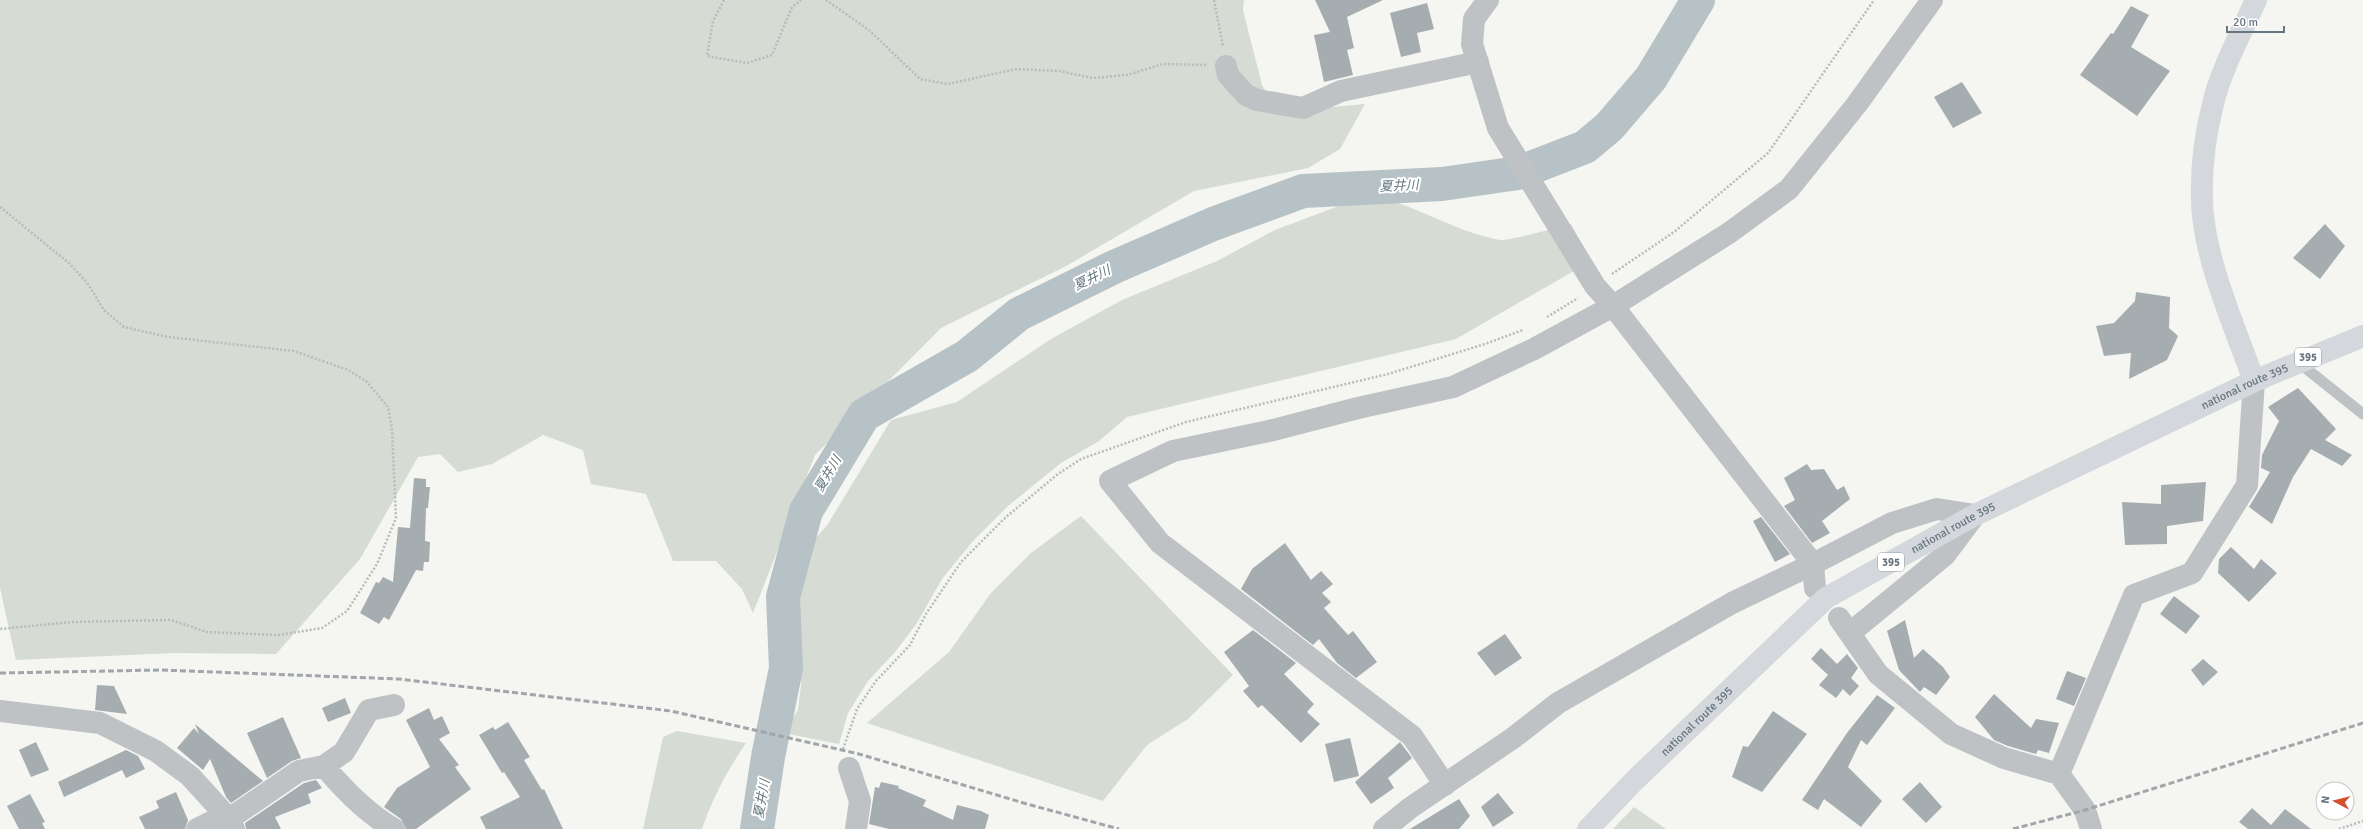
<svg xmlns="http://www.w3.org/2000/svg" width="2363" height="829" font-family="Signika,'Noto Sans JP',sans-serif">
<style>
.green{fill:#d6dbd3}
.lines{fill:none;stroke-linecap:round;stroke-linejoin:round}
.river{stroke:#b7c2c6;stroke-width:34}
.building{fill:#a5adb1}
.path{stroke:#b8bbbd;stroke-width:2.5;stroke-dasharray:2 2;stroke-linecap:butt}
.lane{stroke:#bec2c5;stroke-width:11}
.street{stroke:#bec2c5;stroke-width:22}
.secondary{stroke:#d4d8dc;stroke-width:22}
.highway{stroke:#d4d8dc;stroke-width:22}
.rail{stroke:#a0a6aa;stroke-width:3;stroke-dasharray:6 3;stroke-linecap:butt}
.labels{text-anchor:middle;dominant-baseline:central;stroke-width:4;stroke-linejoin:round;paint-order:stroke}
.shield{fill:#fff;stroke:#949ea6;stroke-width:1}
.shield-label{font-size:11px;font-weight:bold;fill:#667580}
.street-label{font-size:12px;fill:#667580;stroke:#fff}
.water-label{font-size:13px;font-style:italic;fill:#62777d;stroke:#fff}
</style>
<rect width="100%" height="100%" fill="#f5f5f1"/>
<path class="green" d="M 0,0 L 1244,0 L 1243,10 L 1262,85 L 1280,112 L 1365,104 L 1340,149 L 1308,168 L 1194,191 L 1068,265 L 941,328 L 815,455 L 753,613 L 742,589 L 716,561 L 673,561 L 646,494 L 591,484 L 583,450 L 543,435 L 492,464 L 458,472 L 440,454 L 418,457 L 360,559 L 276,654 L 174,653 L 16,660 L 0,588 Z
M 1368,195 C 1414,203 1454,232 1500,240 C 1510,241 1558,227 1571,224 L 1591,261 L 1456,339 L 1127,417 L 1099,441 L 1061,463 L 1008,506 L 973,541 L 942,579 L 917,623 L 896,651 L 868,681 L 848,713 L 839,744 L 783,733 L 798,710 L 801,685 L 792,609 L 803,553 L 828,524 L 891,420 L 957,402 L 1051,339 L 1122,300 L 1217,261 L 1275,230 Z
M 1081,516 L 1233,675 L 1188,719 L 1147,745 L 1103,801 L 867,723 L 949,652 L 991,593 L 1031,553 Z
M 677,731 L 746,743 C 727,771 713,797 702,829 L 643,829 L 663,737 Z
M 1634,807 L 1666,829 L 1613,829 Z"/>
<g class="lines">
<path class="river" d="M 757,829 L 768,757 L 786,668 L 783,597 L 806,511 L 864,415 L 967,356 L 1019,314 L 1114,267 L 1213,224 L 1303,191 L 1442,184 L 1518,173 L 1585,147 L 1609,127 L 1651,78 L 1698,0"/>
</g>
<path class="building" d="M 1315,0 L 1383,0 L 1347,17 L 1354,48 L 1347,50 L 1353,75 L 1324,82 L 1314,35 L 1330,32 Z
M 1427,3 L 1434,29 L 1417,33 L 1421,52 L 1401,57 L 1390,13 Z
M 2131,6 L 2149,15 L 2131,47 L 2170,71 L 2137,116 L 2080,75 L 2111,33 L 2113,34 Z
M 1962,82 L 1982,113 L 1953,128 L 1934,97 Z
M 2325,224 L 2345,246 L 2320,279 L 2293,258 Z
M 2136,292 L 2170,297 L 2169,328 L 2178,336 L 2167,360 L 2129,379 L 2131,353 L 2104,356 L 2096,326 L 2114,323 L 2135,301 Z
M 2298,388 L 2336,429 L 2325,440 L 2352,455 L 2342,466 L 2311,449 L 2293,477 L 2272,524 L 2249,507 L 2270,472 L 2261,468 L 2262,455 L 2279,421 L 2268,407 Z
M 1807,464 L 1811,470 L 1824,469 L 1837,490 L 1844,486 L 1850,499 L 1822,521 L 1830,533 L 1812,543 L 1784,506 L 1795,500 L 1784,478 Z
M 414,478 L 426,479 L 426,487 L 430,487 L 428,508 L 426,508 L 425,541 L 430,542 L 429,562 L 424,562 L 423,571 L 416,570 L 389,620 L 384,617 L 379,624 L 360,613 L 376,582 L 379,583 L 383,577 L 393,582 L 398,527 L 410,528 Z
M 2206,482 L 2203,521 L 2167,526 L 2167,544 L 2125,545 L 2122,502 L 2161,504 L 2161,485 Z
M 1761,517 L 1790,554 L 1775,562 L 1753,521 Z
M 1285,543 L 1311,580 L 1321,571 L 1333,584 L 1322,593 L 1331,602 L 1324,608 L 1348,635 L 1353,631 L 1377,662 L 1356,678 L 1337,663 L 1319,639 L 1313,645 L 1241,589 L 1252,569 Z
M 2231,547 L 2254,569 L 2261,559 L 2277,573 L 2249,602 L 2218,573 L 2219,559 Z
M 2174,596 L 2200,616 L 2186,634 L 2160,614 Z
M 1905,620 L 1914,658 L 1923,649 L 1943,667 L 1950,677 L 1936,695 L 1924,687 L 1920,692 L 1899,670 L 1887,631 Z
M 1253,630 L 1296,663 L 1284,674 L 1314,704 L 1307,712 L 1320,724 L 1301,743 L 1262,705 L 1258,708 L 1243,691 L 1249,686 L 1224,652 Z
M 1505,634 L 1522,658 L 1495,676 L 1477,653 Z
M 1821,648 L 1837,664 L 1847,654 L 1858,668 L 1851,678 L 1859,686 L 1850,696 L 1843,689 L 1836,698 L 1819,685 L 1828,675 L 1811,659 Z
M 2203,659 L 2218,672 L 2203,686 L 2191,670 Z
M 2067,671 L 2086,678 L 2074,706 L 2056,699 Z
M 97,685 L 114,686 L 127,714 L 95,710 Z
M 1994,694 L 2031,728 L 2036,719 L 2059,723 L 2049,753 L 2038,750 L 2036,754 L 2008,746 L 1994,740 L 1975,717 Z
M 1877,695 L 1895,708 L 1867,745 L 1861,740 L 1848,767 L 1882,801 L 1861,827 L 1824,799 L 1818,810 L 1802,800 L 1847,733 Z
M 345,698 L 351,713 L 328,722 L 322,708 Z
M 429,708 L 434,720 L 442,716 L 450,733 L 439,739 L 459,765 L 455,767 L 471,789 L 416,829 L 406,829 L 401,819 L 384,807 L 397,788 L 430,767 L 406,720 Z
M 1773,711 L 1807,734 L 1762,792 L 1732,777 L 1743,746 L 1748,747 Z
M 283,717 L 301,758 L 292,761 L 267,778 L 247,733 Z
M 508,722 L 530,757 L 524,760 L 542,790 L 544,789 L 563,829 L 486,829 L 480,817 L 520,797 L 504,772 L 502,773 L 479,735 L 493,727 L 495,730 Z
M 195,724 L 220,745 L 263,781 L 231,803 L 226,797 L 210,759 L 203,770 L 177,748 L 194,728 L 199,734 Z
M 1350,738 L 1359,776 L 1334,782 L 1325,744 Z
M 36,742 L 49,770 L 31,777 L 19,750 Z
M 1400,742 L 1412,758 L 1388,778 L 1394,788 L 1371,804 L 1355,782 Z
M 126,750 L 138,756 L 145,769 L 126,778 L 122,770 L 64,797 L 58,782 Z
M 316,780 L 322,788 L 308,794 L 311,803 L 275,817 L 281,829 L 246,829 L 245,823 L 304,783 Z
M 881,782 L 899,786 L 898,788 L 926,800 L 923,806 L 953,820 L 957,805 L 981,811 L 989,815 L 985,829 L 889,829 L 869,824 L 875,787 L 879,788 Z
M 1920,782 L 1942,807 L 1926,823 L 1902,799 Z
M 176,792 L 188,820 L 185,829 L 145,829 L 139,817 L 159,808 L 156,801 Z
M 1498,793 L 1514,813 L 1493,827 L 1481,807 Z
M 30,794 L 45,822 L 42,823 L 45,829 L 19,829 L 7,806 Z
M 1459,799 L 1470,816 L 1459,829 L 1410,829 Z
M 2252,808 L 2271,825 L 2285,809 L 2311,829 L 2248,829 L 2239,822 Z"/>
<g class="lines">
<path class="path" d="M 724,0 L 713,21 L 707,56 L 747,63 L 772,55 L 792,7 L 801,0
M 826,0 L 870,31 L 920,79 L 948,84 L 1016,69 L 1059,71 L 1092,78 L 1127,75 L 1163,64 L 1206,65
M 1214,0 L 1223,46
M 0,207 L 70,264 L 88,284 L 104,310 L 124,327 L 168,337 L 294,351 L 348,370 L 366,381 L 388,407 L 392,430 L 396,518 L 377,564 L 347,611 L 322,628 L 279,635 L 207,632 L 171,620 L 72,622 L 0,629
M 1612,274 L 1674,232 L 1768,153 L 1874,0
M 1547,317 L 1578,298
M 843,749 L 857,709 L 876,681 L 910,645 L 926,614 L 961,562 L 1006,517 L 1058,474 L 1081,459 L 1186,422 L 1388,374 L 1485,344 L 1523,330
M 2339,829 L 2363,821"/>
<path class="lane" d="M 2298,362 L 2363,414"/>
<path class="street" d="M 1488,0 L 1474,19 L 1472,44 L 1498,128 L 1595,286 L 1613,306 L 1813,564 L 1815,588
M 1226,66 L 1228,75 L 1246,95 L 1257,100 L 1303,108 L 1341,91 L 1478,62
M 1839,618 L 1878,674 L 1951,734 L 2004,758 L 2059,774 L 2085,810 L 2091,829
M 0,711 L 100,723 L 156,751 L 190,776 L 229,819 L 234,829
M 324,766 C 344,790 368,814 394,829
M 849,768 L 860,801 L 856,829
M 2059,774 L 2134,595 L 2192,573 L 2247,485 L 2254,381
M 1445,785 L 1412,736 L 1160,543 L 1110,481 L 1173,451 L 1269,431 L 1358,408 L 1453,387 L 1534,349 L 1613,306 L 1729,233 L 1789,189 L 1857,104 L 1932,0
M 229,819 L 299,771 L 324,766 L 344,752 L 369,710 L 394,705
M 197,829 L 221,817 L 229,819
M 1384,829 L 1410,808 L 1513,738 L 1558,703 L 1732,603 L 1813,564 L 1892,523 L 1937,509 L 1975,515 L 1945,555 L 1850,633"/>
<path class="secondary" d="M 2254,381 C 2235,327 2203,257 2202,200 C 2201,168 2205,135 2213,104 C 2220,72 2242,31 2256,0"/>
<path class="highway" id="s1" d="M 1588,829 L 1635,780 L 1826,598 L 1975,515 L 2254,381 L 2363,336"/>
<path class="rail" d="M 0,673 L 161,670 L 399,679 L 671,711 L 859,754 L 1027,804 L 1119,829
M 2013,829 L 2085,810 L 2363,723"/>
</g>
<g class="labels">
<g class="shield">
<rect x="2295" y="348" width="26" height="18" rx="3"/>
<rect x="1878" y="553" width="26" height="18" rx="3"/>
</g>
<g class="shield-label">
<text x="2308" y="357">395</text>
<text x="1891" y="562">395</text>
</g>
<g class="street-label">
<text stroke="none"><textPath href="#s1" startOffset="801">national route 395</textPath></text>
<text stroke="none"><textPath href="#s1" startOffset="477">national route 395</textPath></text>
<text stroke="none"><textPath href="#s1" startOffset="153">national route 395</textPath></text>
</g>
<g class="water-label">
<text transform="translate(1399 186) rotate(-3)">夏井川</text>
<text transform="translate(1092 278) rotate(-26)">夏井川</text>
<text transform="translate(828 474) rotate(-59)">夏井川</text>
<text transform="translate(762 799) rotate(-80)">夏井川</text>
</g>
</g>
<g transform="translate(2335 801) rotate(277)"><circle r="19" fill="#ffffff" stroke="#c2c8cc"/>
<path d="M0-3L7 15L0 10L-7 15Z" fill="#d55131"/>
<text y="-6" font-size="11" font-weight="bold" text-anchor="middle" fill="#667580">N</text>
</g>
<path d="M2227 26v6h57v-6" fill="none" stroke="#667580" stroke-width="2"/>
<text x="2233" y="26" font-size="12" fill="#667580" stroke="#ffffff" stroke-width="3" paint-order="stroke">20 m</text>
</svg>
